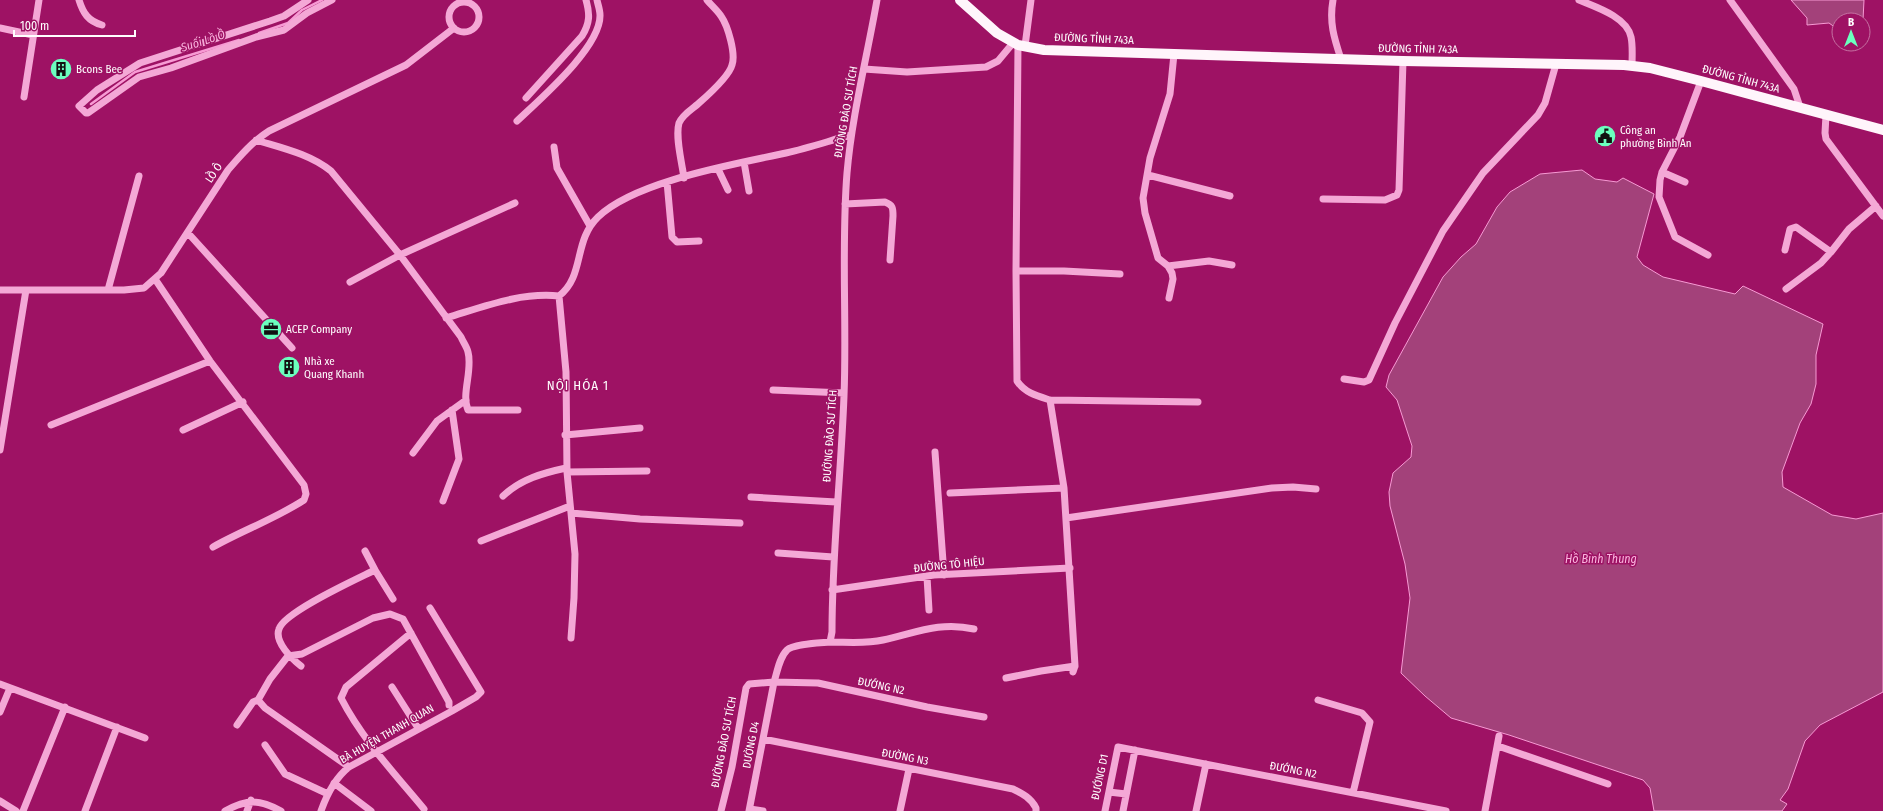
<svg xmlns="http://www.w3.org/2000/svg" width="1883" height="811" font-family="'Fira Sans Condensed',sans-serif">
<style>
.water{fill:#a3417a;stroke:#f79ad4}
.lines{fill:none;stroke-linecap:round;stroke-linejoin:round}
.stream{stroke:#f79ad4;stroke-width:2.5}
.minor{stroke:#f4a8d6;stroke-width:7}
.major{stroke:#fff5fb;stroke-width:10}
.labels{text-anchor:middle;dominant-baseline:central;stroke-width:3;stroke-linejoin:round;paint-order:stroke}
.street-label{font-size:11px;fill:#fff;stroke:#9e1264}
.poi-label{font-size:11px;fill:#fff;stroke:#9e1264;text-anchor:start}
.water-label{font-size:12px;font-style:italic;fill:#fbb5df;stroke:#9e1264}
.quarter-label{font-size:13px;letter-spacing:1px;fill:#fff;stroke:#9e1264}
</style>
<rect width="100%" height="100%" fill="#9e1264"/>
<path class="water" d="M 1791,0 L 1864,0 L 1863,20 L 1839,20 L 1839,27 L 1836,28 L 1829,23 L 1807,25 L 1807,18 Z
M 1582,170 L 1595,179 L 1617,182 L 1623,178 L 1654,194 L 1637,257 L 1643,265 L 1663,277 L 1735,294 L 1743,286 L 1823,324 L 1816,355 L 1816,384 L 1811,404 L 1800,423 L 1782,472 L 1783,487 L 1832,515 L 1856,519 L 1883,513 L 1883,692 L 1820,725 L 1805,741 L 1788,789 L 1780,800 L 1787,804 L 1782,811 L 1654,811 L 1650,788 L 1643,780 L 1509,735 L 1451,718 L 1425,696 L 1401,673 L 1410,598 L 1405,564 L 1390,506 L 1389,492 L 1393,473 L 1411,457 L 1412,446 L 1397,400 L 1386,387 L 1389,375 L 1443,277 L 1461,257 L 1476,244 L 1497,207 L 1510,192 L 1540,174 Z"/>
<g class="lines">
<path class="stream" d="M 259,33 L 288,23 L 302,10 L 322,0
M 91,104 L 135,72 L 239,40"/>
<path class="minor" d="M 79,0 C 83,13 88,21 102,25
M 308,0 L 284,16 L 270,21 L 140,63 L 97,90 L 79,106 L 86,113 L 88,113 L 139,77 L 171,68 L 256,37 L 284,30 L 307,13 L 332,0
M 1333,0 C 1329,22 1334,38 1341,59
M 1579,0 C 1596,7 1627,17 1631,37 C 1633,46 1632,57 1632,66
M 1730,0 L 1794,89 L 1800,107
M449 17a15 15 0 1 1 30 0a15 15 0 1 1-30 0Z
M 0,28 L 33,35
M 1018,45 L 1016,271 L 1017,381 C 1025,393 1037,396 1050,400 L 1198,402
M 1025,46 L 1031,0
M 864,69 L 907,72 L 986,67 L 998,61 L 1013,43
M 1701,81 L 1680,137 L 1662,172 L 1660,180 L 1659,197 L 1675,237 L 1708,255
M 24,97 L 39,0
M 526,98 L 582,36 C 590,23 590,14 586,0
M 1826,115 L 1825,133 L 1826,139 L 1883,216
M 517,121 C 540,99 601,47 600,15 C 600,10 598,5 597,0
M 256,140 C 282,148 310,154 331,171 L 400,255 L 461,337 C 463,342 467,347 468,352 C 473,370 461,394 468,410 L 518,410
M 554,147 L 557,168 L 590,226
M 744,162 L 749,191
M 718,169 L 728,190
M 1662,172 L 1685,182
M 1148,175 L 1230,196
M 684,178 C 682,163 675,137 679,123 C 682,115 692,109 698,104 C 707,96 729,77 732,65 C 736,54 728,26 721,16 C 717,10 711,5 707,0
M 667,182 L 672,237 L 677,242 L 699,241
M 1323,199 L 1385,200 L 1397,195 L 1399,190 L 1403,61
M 845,204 L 885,202 C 893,205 893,208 893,216 L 890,260
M 188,233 L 292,348
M 1785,250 L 1790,229 L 1796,227 L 1831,252 L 1849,229 L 1876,206
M 1168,266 L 1209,261 L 1232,265
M 1016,271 L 1064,271 L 1120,274
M 155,279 L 210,361 L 304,485 L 306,494 L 304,500 C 275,519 243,530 213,547
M 350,282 L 400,255 L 515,203
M 1786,289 L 1821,263 L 1831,252
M 0,290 L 124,290 L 144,288 L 161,273 L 228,170 C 240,156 253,141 269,131 L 406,65 L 454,28
M 108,290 L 139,176
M 559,296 C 585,276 573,241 598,217 C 635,181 736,164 786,153 C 808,148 829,141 851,135
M 1169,298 L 1173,279 L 1172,273 L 1168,266 L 1158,258 L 1145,213 L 1143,198 L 1150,158 L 1170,94 L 1174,54
M 446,318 C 483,307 520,292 559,296 L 566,372 L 567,472 L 575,554 L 574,598 L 571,638
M 1344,379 L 1364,382 L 1369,380 L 1395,323 L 1443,231 L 1483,173 L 1538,115 L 1545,103 L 1556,64
M 773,390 L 844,393
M 1050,400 L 1064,488 L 1075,666 L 1073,672
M 51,425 L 210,361
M 183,430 L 243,402
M 565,435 L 640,428
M 0,450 L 26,290
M 935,452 L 944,575
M 413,453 L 437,421 L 466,400
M 567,472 L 647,471
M 950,493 L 1064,488
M 503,496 C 521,479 543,473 566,468
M 751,497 L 836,502
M 443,501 L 459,459 L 452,410
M 571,513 L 640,519 L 740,523
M 1066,518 L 1272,488 L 1293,487 L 1316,489
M 481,541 L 570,506
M 365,551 L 375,570
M 778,553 L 833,557
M 927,577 L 929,610
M 832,590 L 934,575 L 1070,568
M 411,633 L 346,687 L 341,698 C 362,739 395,774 424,809
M 830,642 C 847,642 866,644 883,640 C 915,633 940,621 974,629
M 288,656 L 302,654 L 373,618 L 390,614 L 403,619 L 449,702 L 449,705
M 301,666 C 292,659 274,642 279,629 C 284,612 357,579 375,570 L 393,599
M 1006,678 L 1041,671 L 1075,666
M 0,684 L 145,738
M 392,687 L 418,728
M 258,700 L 265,708 L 349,767
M 1318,700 L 1362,713 L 1370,722 L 1353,793
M 0,712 L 10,688
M 237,725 L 253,702 L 258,700 L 270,679 L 288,656
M 763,739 L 1013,789 C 1023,794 1031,798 1036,808 L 1036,811
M 265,745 L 285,774 L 328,794
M 1498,746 L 1608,784
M 334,783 L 371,811
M 1109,792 L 1126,794
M 0,801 L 16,811
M 750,809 L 763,811
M 23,811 L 65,707
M 85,811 L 117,727
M 225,811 C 247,799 259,799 281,811
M 247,811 L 251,800
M 321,811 C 327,794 335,778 349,767 L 452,711 L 476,697 L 481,692 L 430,608
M 721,811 L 732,767 L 746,688 L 749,684 L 774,682 C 777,673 779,658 787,650 C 793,644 820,643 830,642 L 832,632 C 832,553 841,475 844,396 C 847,322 841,247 847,173 C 852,115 867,57 877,0
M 749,811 L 774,682 L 818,683 L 927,707 L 984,717
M 900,811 L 909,769
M 1105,811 L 1118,747 L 1446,811
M 1123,811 L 1135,750
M 1196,811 L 1206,764
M 1485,811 L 1499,736"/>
<path class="major" d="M 960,0 L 997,33 L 1018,45 L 1044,50 L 1403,61 L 1624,65 L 1650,68 L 1701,81 L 1883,130"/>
</g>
<defs>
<g id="building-disc" transform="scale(1.15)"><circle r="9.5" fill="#6bffbe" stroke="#9e1264"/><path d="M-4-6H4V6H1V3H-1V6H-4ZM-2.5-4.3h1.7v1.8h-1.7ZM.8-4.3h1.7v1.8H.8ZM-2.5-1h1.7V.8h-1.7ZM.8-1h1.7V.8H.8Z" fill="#111"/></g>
<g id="civic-disc" transform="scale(1.15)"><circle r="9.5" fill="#6bffbe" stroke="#9e1264"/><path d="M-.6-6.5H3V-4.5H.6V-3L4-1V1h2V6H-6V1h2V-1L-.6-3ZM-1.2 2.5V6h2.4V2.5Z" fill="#111"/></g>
<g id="office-disc" transform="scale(1.15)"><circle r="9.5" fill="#6bffbe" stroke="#9e1264"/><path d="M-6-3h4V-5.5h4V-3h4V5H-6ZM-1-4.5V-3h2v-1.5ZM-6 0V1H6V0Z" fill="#111"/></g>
</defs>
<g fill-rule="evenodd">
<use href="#building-disc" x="61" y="69"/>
<use href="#civic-disc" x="1605" y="136"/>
<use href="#office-disc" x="271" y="329"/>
<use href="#building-disc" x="289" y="367"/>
</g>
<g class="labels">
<g class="street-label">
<text transform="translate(1094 39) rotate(2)">ĐƯỜNG TỈNH 743A</text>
<text transform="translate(1418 49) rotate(1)">ĐƯỜNG TỈNH 743A</text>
<text transform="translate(1741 79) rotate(15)">ĐƯỜNG TỈNH 743A</text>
<text transform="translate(846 112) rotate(-80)">ĐƯỜNG ĐÀO SƯ TÍCH</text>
<text transform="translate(214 173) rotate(-56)">LỒ Ô</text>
<text transform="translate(830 436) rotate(-86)">ĐƯỜNG ĐÀO SƯ TÍCH</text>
<text transform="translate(949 565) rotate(-6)">ĐƯỜNG TÔ HIỆU</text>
<text transform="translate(881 686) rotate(12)">ĐƯỚNG N2</text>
<text transform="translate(387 734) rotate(-30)">BÀ HUYỆN THANH QUAN</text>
<text transform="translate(724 742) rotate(-79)">ĐƯỜNG ĐÀO SƯ TÍCH</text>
<text transform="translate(751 745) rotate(-79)">DƯỜNG D4</text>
<text transform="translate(905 757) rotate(11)">ĐƯỜNG N3</text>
<text transform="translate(1293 770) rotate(11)">ĐƯỚNG N2</text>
<text transform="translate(1100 777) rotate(-78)">ĐƯỚNG D1</text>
</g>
<g class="poi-label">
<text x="76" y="69">Bcons Bee</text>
<text x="1620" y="130">Công an<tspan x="1620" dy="13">phường Bình An</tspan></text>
<text x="286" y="329">ACEP Company</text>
<text x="304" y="361">Nhà xe<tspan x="304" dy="13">Quang Khanh</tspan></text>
</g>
<g class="water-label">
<text transform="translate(203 41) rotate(-18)">Suối Lồ Ồ</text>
<text x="1601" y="559">Hồ Bình Thung</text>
</g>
<g class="quarter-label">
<text x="578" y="385">NỘI HÓA 1</text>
</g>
</g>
<g transform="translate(1851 32)"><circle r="19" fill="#9e1264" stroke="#c571a2"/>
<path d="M0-3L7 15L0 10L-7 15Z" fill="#6bffbe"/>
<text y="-6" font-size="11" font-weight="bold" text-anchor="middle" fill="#ffffff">B</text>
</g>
<path d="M14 30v6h121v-6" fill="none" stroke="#ffffff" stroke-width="2"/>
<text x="20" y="30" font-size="12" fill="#ffffff" stroke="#9e1264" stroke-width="3" paint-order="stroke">100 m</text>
</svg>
